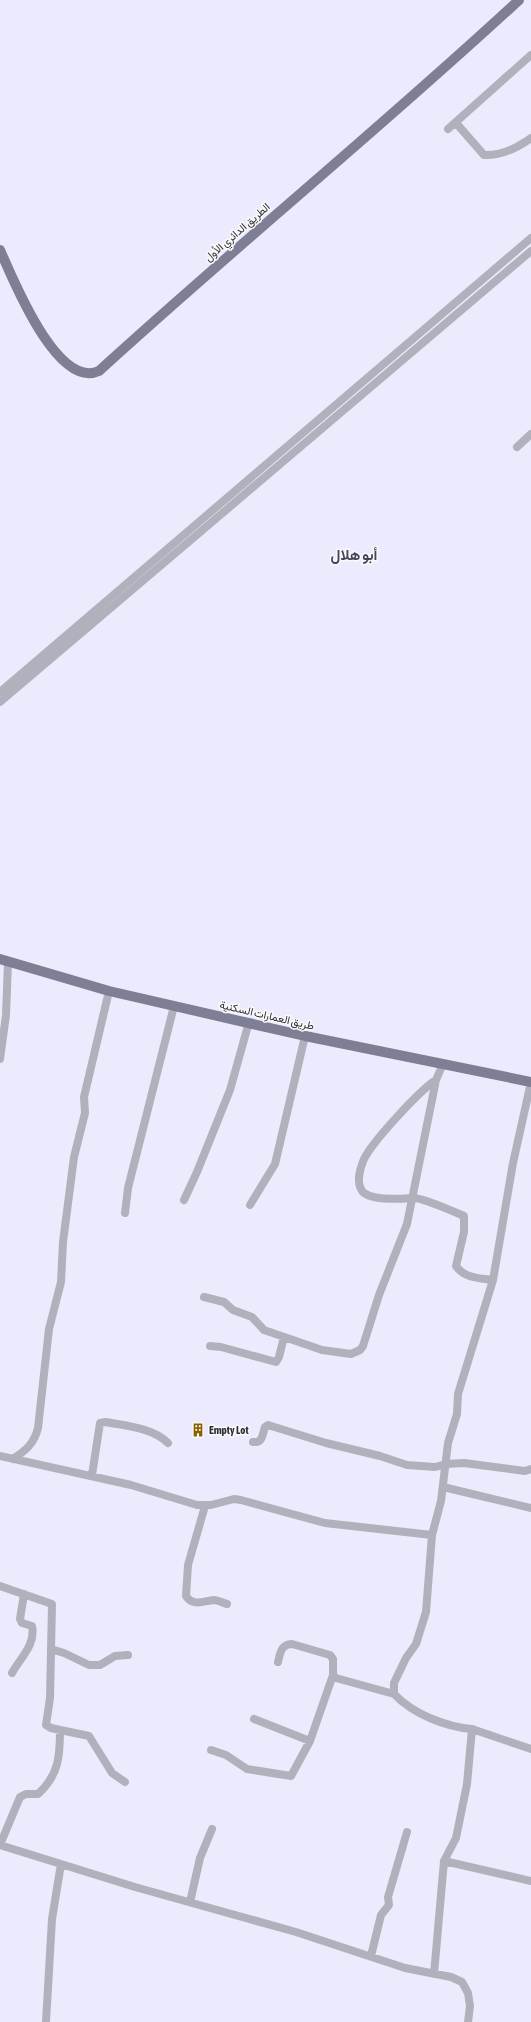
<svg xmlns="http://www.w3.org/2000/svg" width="531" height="2022" font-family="'Asap Condensed',Vazirmatn,sans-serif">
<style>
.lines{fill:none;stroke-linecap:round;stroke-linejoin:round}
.minor{stroke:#b1b1be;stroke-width:8}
.major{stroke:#7e7e95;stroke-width:10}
.labels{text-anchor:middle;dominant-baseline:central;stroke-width:3;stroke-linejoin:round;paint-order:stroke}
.street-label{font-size:11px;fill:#2e2e39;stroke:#fafafa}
.poi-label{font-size:11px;font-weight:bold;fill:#2e2e39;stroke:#fafafa;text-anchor:start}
.district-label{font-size:15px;font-weight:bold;fill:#45445c;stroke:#fafafa}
</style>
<rect width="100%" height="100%" fill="#ebebfd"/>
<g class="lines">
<path class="minor" d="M 456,123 L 484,155 C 502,156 517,148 531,138
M 448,129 L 531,55
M 517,447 L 531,434
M 0,692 L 531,238
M 0,702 L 531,251
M 0,1059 L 6,1015 L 8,962
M 436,1080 C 420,1090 373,1141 364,1159 C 360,1168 355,1185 364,1193 C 375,1201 400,1199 412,1198 C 418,1196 455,1212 464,1216 L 464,1232 L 456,1266 C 464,1278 479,1278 493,1280
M 184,1200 L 197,1172 L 230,1090 L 249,1022
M 250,1205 L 275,1164 L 305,1036
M 125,1213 L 128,1188 L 174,1006
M 204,1297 L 224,1302 L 233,1310 L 252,1317 L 264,1330 L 322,1350 L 351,1354 L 360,1350 L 363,1346 L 379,1295 L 407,1224 L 436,1080 L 443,1064
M 210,1346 L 221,1347 L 276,1362 L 279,1357 L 284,1337
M 253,1442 C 263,1443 262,1435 265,1427 L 268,1425 L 326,1443 L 380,1456 L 407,1465 L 435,1467 L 446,1464 L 464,1463 L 525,1471 L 531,1469
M 0,1456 L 131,1485 L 197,1505 L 211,1505 L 234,1499 L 241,1500 L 325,1523 L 432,1535
M 13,1459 C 26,1450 34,1444 38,1428 L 49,1329 L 61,1282 L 63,1242 L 74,1157 L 85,1113 L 84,1097 L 109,991
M 92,1475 L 100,1423 L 106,1422 C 126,1426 154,1428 168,1443
M 443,1487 L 531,1508
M 205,1506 L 188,1565 L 186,1596 C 193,1607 204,1601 214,1600 C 218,1600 223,1603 227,1604
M 0,1586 L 52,1604 L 50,1698 L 46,1725 L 51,1728 L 89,1736 L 112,1773 L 125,1782
M 51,1649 L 64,1653 L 89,1665 L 100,1665 L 115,1656 L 128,1655
M 278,1662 C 280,1654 281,1644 292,1644 L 330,1655 L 333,1659 L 333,1675 L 336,1678 L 394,1694
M 12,1673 C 20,1658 36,1645 32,1626 L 22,1623 L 20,1619 L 24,1594
M 254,1719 L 310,1741
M 472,1729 L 531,1749
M 60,1730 C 60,1756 59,1775 38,1794 L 26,1794 L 20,1797 L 0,1845 L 135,1887 L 296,1932 L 405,1968 L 451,1977 L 462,1982 L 468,1993 L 470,2006 L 468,2022
M 211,1750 L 226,1755 L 247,1769 L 291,1776 L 310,1741 L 333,1675
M 444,1861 L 531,1881
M 190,1902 L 200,1858 L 212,1829
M 371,1956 L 381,1915 L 389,1905 L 388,1897 L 407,1832
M 434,1974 L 444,1861 L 456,1838 L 467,1784 L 472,1729 C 446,1727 413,1714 394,1694 L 394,1683 L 406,1658 L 416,1644 L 426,1612 L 432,1535 L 441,1501 L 448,1443 L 457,1414 L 458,1394 L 493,1280 L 513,1163 L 531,1082
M 46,2022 L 52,1919 L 61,1864"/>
<path class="major" d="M 0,250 C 13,279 57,390 99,371 C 237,245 382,127 519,0
M 0,959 L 109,991 L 305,1036 L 531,1082"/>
</g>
<defs>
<g id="building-bare" transform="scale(1.08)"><path d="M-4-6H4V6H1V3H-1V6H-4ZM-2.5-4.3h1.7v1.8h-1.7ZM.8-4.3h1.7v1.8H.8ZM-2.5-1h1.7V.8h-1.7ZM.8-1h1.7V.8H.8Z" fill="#896000" stroke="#fafafa" stroke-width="2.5" paint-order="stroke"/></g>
</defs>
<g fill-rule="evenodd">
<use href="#building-bare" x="198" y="1430"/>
</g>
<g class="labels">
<g class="street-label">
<text transform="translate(237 232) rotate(-41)">الطريق الدائري الأول</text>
<text transform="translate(267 1015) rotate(13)">طريق العمارات السكنية</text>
</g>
<g class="poi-label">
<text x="209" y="1430">Empty Lot</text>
</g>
<g class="district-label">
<text x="354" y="554">أبو هلال</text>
</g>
</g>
</svg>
